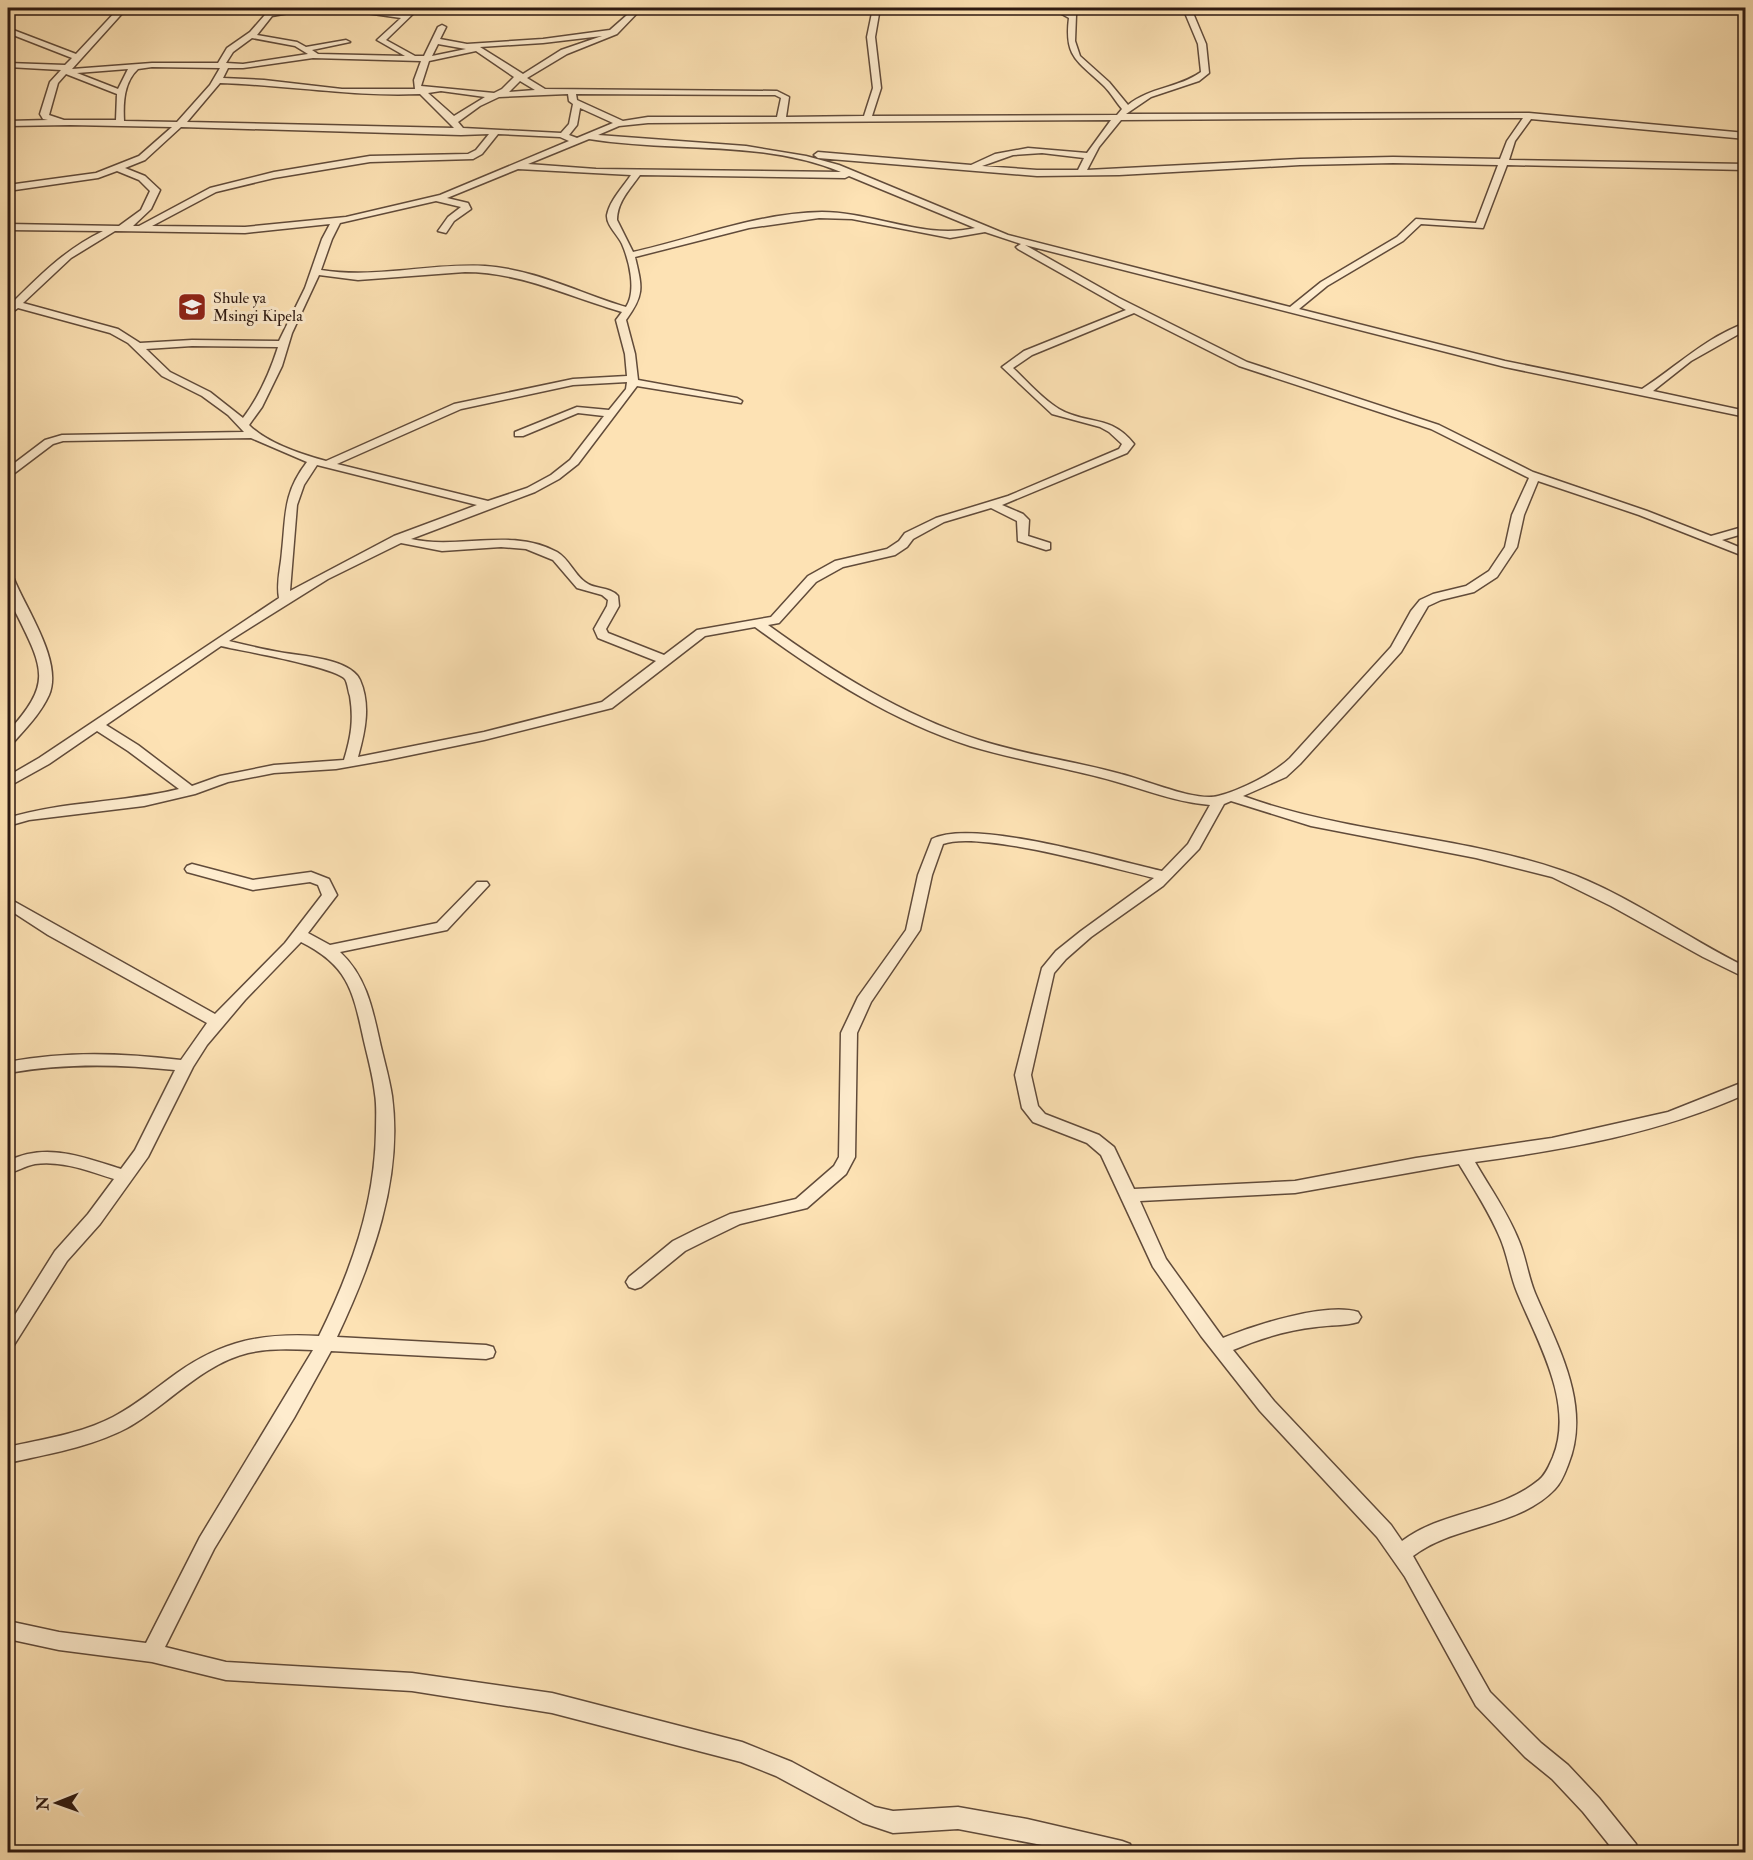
<svg xmlns="http://www.w3.org/2000/svg" width="1753" height="1860" font-family="'IM FELL Double Pica',serif">
<style>
.lines{fill:none;stroke-linecap:round;stroke-linejoin:round}
.minor-casing{stroke:#614b3a;stroke-width:3}
.minor{fill:#feecce;fill-rule:evenodd}
.labels{text-anchor:middle;dominant-baseline:central;stroke-width:6;stroke-linejoin:round;paint-order:stroke}
.far-poi-label{font-size:16px;fill:#2d1911;stroke:#feecce;text-anchor:start}
</style>
<rect width="100%" height="100%" fill="#fde2b4"/>
<filter id="stains"><feTurbulence type="fractalNoise" baseFrequency=".00333" numOctaves="4"/><feColorMatrix values="0 0 0 0 .2 0 0 0 0 .09 0 0 0 0 .02 0 0 0 .5 -.17"/></filter>
<radialGradient id="worn" r=".72"><stop offset=".6" stop-color="#630" stop-opacity="0"/><stop offset="1" stop-color="#630" stop-opacity=".3"/></radialGradient>
<g class="lines">
<g class="minor-casing">
<path id="minor" d="M 119,8 L 127,8 L 72,69 L 152,63 L 218,63 L 227,48 L 250,32 L 271,8 L 278,8 L 277,11 L 317,8 L 272,16 L 257,35 L 297,42 L 306,47 L 346,40 L 350,42 L 312,50 L 318,54 L 405,56 L 377,40 L 401,18 L 331,8 L 351,8 L 405,14 L 412,8 L 419,8 L 386,40 L 415,56 L 424,56 L 438,27 L 442,25 L 446,27 L 440,39 L 467,44 L 543,39 L 610,30 L 635,8 L 642,8 L 617,34 L 567,54 L 527,78 L 545,89 L 777,91 L 789,97 L 786,117 L 864,116 L 873,88 L 867,37 L 873,8 L 880,8 L 875,37 L 881,88 L 872,116 L 1117,115 L 1122,109 C 1116,102 1111,93 1104,86 C 1078,61 1064,58 1069,18 L 1051,8 L 1059,8 L 1076,15 L 1075,41 L 1080,56 L 1109,82 L 1128,105 C 1150,87 1179,88 1201,72 L 1198,44 L 1185,13 L 1190,8 L 1197,8 L 1193,13 L 1206,44 L 1209,73 L 1199,81 L 1151,97 L 1126,114 L 1529,113 L 1746,133 L 1746,139 L 1531,119 L 1515,141 L 1509,160 L 1746,164 L 1746,170 L 1507,165 L 1483,228 L 1421,224 L 1403,241 L 1327,286 L 1299,309 L 1505,361 L 1642,389 C 1676,367 1706,337 1746,323 L 1746,330 L 1691,361 L 1653,391 L 1746,411 L 1746,417 L 1505,367 L 1025,245 L 1119,298 L 1247,362 L 1439,425 L 1533,472 L 1647,511 L 1711,536 L 1746,526 L 1746,533 L 1722,540 L 1746,550 L 1746,557 L 1639,515 L 1538,481 L 1524,515 L 1517,547 L 1497,577 L 1474,592 L 1441,600 L 1428,606 L 1401,652 L 1300,764 L 1286,777 L 1243,796 C 1347,834 1459,835 1563,871 C 1626,893 1685,937 1746,967 L 1746,978 L 1703,957 L 1611,906 L 1552,877 L 1476,858 L 1311,826 L 1231,801 L 1224,804 L 1199,849 L 1163,886 L 1091,937 L 1066,959 L 1054,973 L 1031,1075 L 1038,1106 L 1045,1114 L 1099,1135 L 1114,1147 L 1134,1189 L 1295,1181 L 1416,1158 L 1552,1138 L 1668,1112 L 1746,1081 L 1746,1094 C 1660,1133 1568,1149 1475,1162 C 1490,1188 1508,1213 1519,1241 C 1526,1258 1528,1276 1535,1293 C 1558,1347 1592,1406 1568,1465 C 1565,1473 1561,1483 1555,1489 C 1518,1528 1455,1524 1413,1556 L 1490,1692 L 1541,1743 L 1568,1765 L 1599,1798 L 1636,1844 L 1639,1852 L 1615,1852 L 1583,1812 L 1552,1779 L 1525,1757 L 1476,1706 L 1405,1577 L 1377,1537 L 1260,1411 L 1201,1336 L 1153,1267 L 1101,1155 L 1087,1143 L 1033,1122 L 1022,1108 L 1015,1075 L 1042,968 L 1056,951 L 1081,931 L 1154,878 C 1112,868 979,830 943,844 L 932,875 L 920,930 L 871,1002 L 857,1033 L 855,1157 L 846,1174 L 807,1208 L 740,1224 L 709,1239 L 685,1251 L 641,1287 L 635,1289 L 629,1287 L 626,1282 L 629,1277 L 673,1241 L 697,1229 L 730,1214 L 796,1199 L 834,1166 L 839,1157 L 841,1033 L 858,997 L 906,930 L 918,875 L 932,839 C 973,818 1113,860 1162,871 L 1188,844 L 1210,805 C 1172,802 1136,786 1099,777 C 1056,766 1013,759 970,746 C 892,721 822,676 755,627 L 705,636 L 612,708 L 484,740 L 387,760 L 336,769 L 274,773 L 228,782 L 195,794 L 144,806 L 29,820 L 8,826 L 8,818 C 62,801 123,803 179,789 L 128,751 L 97,731 L 49,764 L 13,784 L 8,785 L 8,776 L 39,758 L 279,598 C 276,582 281,567 282,551 C 286,515 283,493 307,462 L 251,438 L 63,441 L 53,444 L 12,475 L 8,476 L 8,468 L 45,440 L 62,435 L 244,432 L 228,415 L 202,396 L 162,376 L 128,343 L 110,333 L 18,308 L 8,315 L 8,307 C 37,278 65,249 103,231 L 8,230 L 8,224 L 119,226 L 141,210 L 150,191 L 139,180 L 117,171 L 98,178 L 8,191 L 8,185 L 96,173 L 139,156 L 172,127 L 70,125 L 8,126 L 8,121 L 48,120 L 43,119 L 40,114 L 50,82 L 61,70 L 8,67 L 8,63 L 65,65 L 72,58 L 8,33 L 8,28 L 76,54 ZM 602,36 L 561,50 L 523,74 L 480,47 L 543,43 ZM 252,38 L 295,46 L 308,54 L 243,64 L 226,63 L 233,52 ZM 438,44 L 466,49 L 432,56 ZM 476,51 L 514,77 L 502,89 L 494,93 L 421,86 L 429,61 ZM 313,58 L 421,61 L 414,80 L 415,89 L 342,89 L 264,80 L 223,78 L 228,68 L 243,68 ZM 152,67 L 219,68 L 220,68 L 210,85 L 177,122 L 124,121 C 123,102 124,82 138,69 ZM 128,69 L 118,89 L 77,73 ZM 66,74 L 117,94 L 116,120 L 64,120 L 49,115 L 58,83 ZM 520,81 L 535,90 L 509,92 ZM 220,83 C 287,85 353,97 420,94 L 454,128 L 187,122 ZM 441,91 L 485,97 L 454,116 L 428,93 ZM 568,94 L 569,101 L 573,104 L 569,124 L 561,133 L 463,128 L 458,122 L 480,106 L 499,97 ZM 576,94 L 775,95 L 781,98 L 777,117 L 648,117 L 623,121 L 577,100 ZM 580,108 L 613,123 L 577,138 L 569,135 L 577,125 ZM 1444,118 L 1523,118 L 1507,141 L 1500,159 L 1393,157 L 1300,159 L 1087,170 L 1099,147 L 1121,120 ZM 1111,120 L 1087,153 L 1028,148 L 995,154 L 971,165 L 818,152 L 814,155 L 818,158 L 1037,176 L 1119,175 L 1300,165 L 1393,163 L 1498,165 L 1476,223 L 1416,219 L 1397,237 L 1321,282 L 1290,307 L 1008,235 L 839,165 L 806,156 L 746,146 L 598,135 L 619,126 L 648,123 ZM 181,127 L 461,135 L 489,134 L 476,150 L 468,154 L 370,156 L 274,172 L 210,188 L 139,226 L 133,226 L 151,209 L 160,190 L 145,176 L 125,168 L 145,160 ZM 498,134 L 560,137 L 569,141 L 440,195 L 346,217 L 245,227 L 152,226 L 216,192 L 274,178 L 370,162 L 473,159 L 482,154 ZM 589,139 C 672,153 761,139 841,172 L 596,169 L 528,164 ZM 1042,153 L 1084,158 L 1078,170 L 1037,170 L 982,166 L 1013,155 ZM 518,169 L 631,175 C 623,187 610,200 607,215 C 606,225 618,235 622,244 C 629,260 637,291 626,307 C 579,293 534,269 485,266 C 430,263 376,279 321,270 L 332,239 L 340,223 L 436,201 L 461,207 L 448,217 L 438,231 L 446,233 L 454,221 L 471,209 L 468,203 L 447,198 ZM 640,175 L 845,178 L 849,176 L 975,228 C 925,240 873,212 822,212 C 757,213 696,238 633,252 L 617,220 C 617,202 630,189 640,175 ZM 819,218 L 852,219 L 950,238 L 985,232 L 1021,244 L 1016,247 L 1018,249 L 1126,310 L 1024,351 L 1002,367 L 1052,414 L 1100,427 L 1109,432 L 1122,444 L 1119,449 L 1008,496 L 936,518 L 905,533 L 899,541 L 887,549 L 835,561 L 808,576 L 771,617 L 697,630 L 664,655 L 608,633 L 606,629 L 619,606 L 618,596 C 609,586 595,590 585,582 C 574,574 569,559 557,552 C 511,527 459,550 411,539 L 535,492 L 559,479 L 578,464 L 637,386 L 741,403 L 742,401 L 737,398 L 638,380 L 635,354 L 626,320 C 645,294 642,287 635,257 L 749,228 ZM 330,224 L 322,239 L 305,288 L 279,341 L 192,340 L 140,343 L 118,329 L 23,303 L 71,258 L 115,231 L 245,233 ZM 465,272 C 521,272 569,297 622,312 L 616,320 L 625,354 L 627,376 L 573,379 L 454,404 L 326,461 C 300,454 267,443 249,425 L 262,407 L 282,366 L 292,333 L 319,275 L 358,280 ZM 1134,313 L 1239,366 L 1431,429 L 1529,478 L 1512,515 L 1505,547 L 1489,571 L 1466,586 L 1433,594 L 1420,600 L 1411,611 L 1391,647 L 1290,758 C 1273,774 1241,790 1218,796 C 1196,802 1145,780 1121,774 C 1074,761 1026,755 979,740 C 902,715 833,672 768,625 L 779,623 L 816,582 L 843,567 L 895,555 L 907,547 L 913,539 L 944,522 L 991,508 L 1017,521 L 1018,541 L 1046,550 L 1050,549 L 1050,543 L 1028,536 L 1029,520 L 1023,514 L 1002,505 L 1127,453 L 1134,444 C 1111,414 1086,425 1059,409 C 1042,399 1027,381 1013,368 L 1032,355 ZM 192,346 L 278,347 C 270,372 259,397 243,418 L 210,392 L 170,372 L 146,349 ZM 627,382 L 626,389 L 609,410 L 577,407 L 515,432 L 515,436 L 523,436 L 578,413 L 604,416 L 570,460 L 551,475 L 527,488 L 488,501 L 337,464 L 461,409 L 573,385 ZM 317,465 L 477,505 L 394,536 L 290,591 L 297,505 L 304,485 ZM 401,543 L 442,551 L 501,547 L 526,549 L 553,560 L 577,588 L 602,595 L 608,600 L 607,606 L 594,629 L 598,638 L 656,661 L 602,702 L 484,732 L 358,757 C 365,732 371,705 360,680 C 350,658 299,656 279,652 C 262,649 246,645 229,641 L 328,579 ZM 221,646 C 242,651 335,667 345,679 C 348,684 348,691 350,696 C 354,720 351,737 344,760 L 274,765 L 220,776 L 192,786 L 138,745 L 106,725 ZM 1459,1164 C 1474,1189 1490,1213 1501,1240 C 1508,1257 1510,1275 1517,1292 C 1537,1341 1575,1403 1553,1457 C 1549,1466 1546,1474 1539,1480 C 1499,1513 1443,1510 1402,1541 L 1391,1525 L 1274,1401 L 1233,1350 C 1259,1339 1287,1330 1316,1327 C 1330,1325 1345,1326 1358,1322 L 1361,1317 L 1358,1312 C 1326,1302 1255,1325 1223,1338 L 1166,1259 L 1140,1201 L 1295,1193 Z
M 8,575 L 14,579 C 27,611 63,662 49,695 C 41,713 26,728 13,743 L 8,744 L 8,732 C 51,684 45,671 17,615 C 10,602 6,590 8,575 Z
M 192,864 L 253,880 L 311,872 L 329,879 L 337,895 L 308,933 L 330,945 L 437,923 L 477,882 L 487,882 L 489,885 L 447,930 L 340,952 C 365,975 372,1006 379,1038 C 383,1057 389,1076 392,1096 C 403,1179 372,1263 337,1337 L 486,1345 L 493,1347 L 495,1352 L 493,1357 L 486,1359 L 331,1351 L 294,1418 L 214,1549 L 165,1647 L 226,1662 L 412,1673 L 552,1693 L 742,1742 L 792,1762 L 875,1807 L 893,1811 L 958,1807 L 1027,1819 L 1122,1841 L 1130,1844 L 1133,1852 L 1078,1852 L 958,1829 L 893,1833 L 863,1823 L 776,1776 L 741,1762 L 552,1713 L 412,1691 L 226,1680 L 152,1662 L 59,1650 L 8,1639 L 8,1621 L 59,1632 L 146,1643 L 200,1537 L 313,1350 C 291,1349 269,1348 248,1353 C 202,1364 168,1405 127,1428 C 91,1447 48,1454 8,1463 L 8,1447 C 43,1439 80,1434 113,1417 C 136,1405 156,1388 177,1373 C 224,1340 263,1333 319,1336 C 351,1271 375,1204 376,1131 C 376,1119 377,1106 375,1094 C 373,1076 368,1058 364,1041 C 353,991 349,966 301,942 L 245,1000 L 207,1045 L 193,1067 L 148,1157 L 100,1224 L 67,1261 L 14,1345 L 8,1347 L 8,1326 L 55,1251 L 88,1214 L 114,1179 C 89,1171 61,1160 35,1164 C 25,1166 17,1171 8,1174 L 8,1161 C 46,1142 83,1157 121,1169 L 135,1150 L 175,1070 C 118,1064 64,1063 8,1073 L 8,1062 C 66,1051 122,1053 181,1060 L 207,1023 L 48,935 L 8,909 L 8,898 L 215,1014 L 285,943 L 322,895 L 318,885 L 310,882 L 253,890 L 187,872 L 185,869 L 187,866 Z"/>
</g>
<use href="#minor" class="minor"/>
</g>
<defs>
<g id="school-square" transform="scale(1.5)"><rect x="-9" y="-9" width="18" height="18" rx="4" fill="#8f2418" stroke="#feecce"/><path d="M0-5L7-2L0 1L-7-2ZM-4 1L0 2.5L4 1V4Q0 6-4 4Z" fill="#fff"/></g>
</defs>
<g fill-rule="evenodd">
<use href="#school-square" x="192" y="307"/>
</g>
<g class="labels">
<g class="far-poi-label">
<text x="213" y="298">Shule ya<tspan x="213" dy="18">Msingi Kipela</tspan></text>
</g>
</g>
<rect width="1753" height="1860" fill="none" stroke="#fde2b4" stroke-width="30"/>
<rect x="9" y="9" width="1735" height="1842" fill="none" stroke="#2d1911" stroke-width="3"/>
<rect x="15" y="15" width="1723" height="1830" fill="none" stroke="#2d1911" stroke-width="1.5"/>
<g transform="translate(57 1803) rotate(269)" stroke="#feecce" stroke-width="4.5" paint-order="stroke">
<path d="M0-4.5L10 22L0 15L-10 22Z" fill="#2d1911"/>
<text y="-9" font-size="16" font-weight="bold" text-anchor="middle" fill="#2d1911">N</text>
</g>
<rect width="100%" height="100%" filter="url(#stains)"/>
<rect width="100%" height="100%" fill="url(#worn)"/>
</svg>
